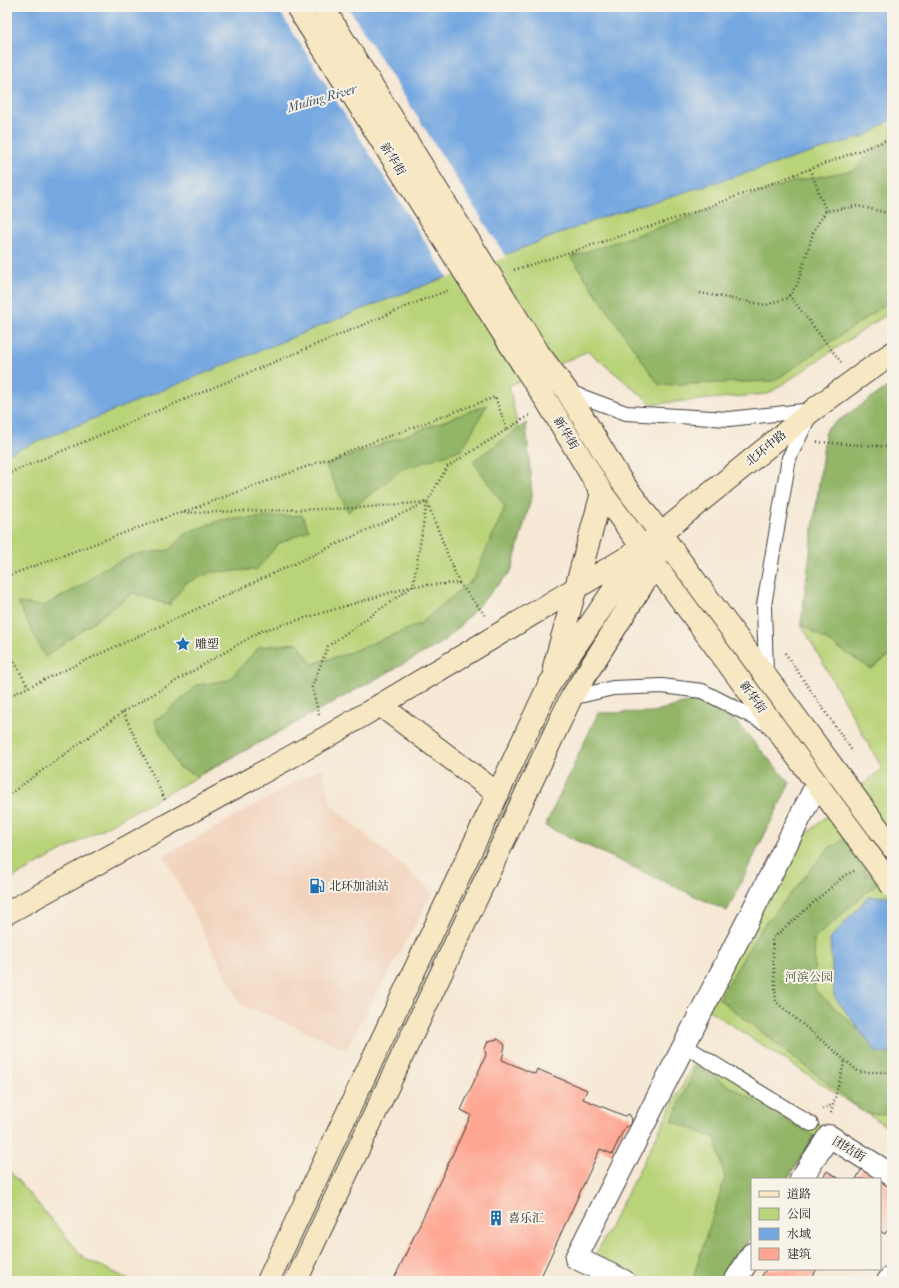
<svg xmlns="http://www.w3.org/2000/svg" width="899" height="1288" font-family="'IM FELL French Canon','Noto Serif SC',serif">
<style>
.built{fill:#f2d4be}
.green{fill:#b9d378;stroke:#6a784a}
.forest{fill:#92b568;stroke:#576842}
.water{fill:#74a7e0;stroke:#48627e}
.pier{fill:#f6e8d5}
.building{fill:#fea692}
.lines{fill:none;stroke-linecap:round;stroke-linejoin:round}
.lane-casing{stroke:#3d3b38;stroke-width:16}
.street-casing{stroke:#3d3b38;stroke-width:24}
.secondary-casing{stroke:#3d3b38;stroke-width:24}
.path{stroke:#3d3b38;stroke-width:2.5;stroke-dasharray:1 3;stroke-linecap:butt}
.lane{stroke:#fff;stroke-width:14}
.street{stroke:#fff;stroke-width:22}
.secondary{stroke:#f8e7c3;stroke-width:22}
.secondary-bridge-casing{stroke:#3d3b38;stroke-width:24;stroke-linecap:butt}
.secondary-bridge{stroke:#f8e7c3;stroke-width:22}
.labels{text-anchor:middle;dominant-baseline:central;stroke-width:4;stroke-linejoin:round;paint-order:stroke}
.street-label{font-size:12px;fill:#1c1c1c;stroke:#f7f3e8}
.poi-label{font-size:12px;fill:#1c1c1c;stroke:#f7f3e8;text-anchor:start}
.park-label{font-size:12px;fill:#4b5338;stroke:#f7f3e8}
.water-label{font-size:13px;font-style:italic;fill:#3f546a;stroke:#f7f3e8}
</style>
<rect width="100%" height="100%" fill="#f7f3e8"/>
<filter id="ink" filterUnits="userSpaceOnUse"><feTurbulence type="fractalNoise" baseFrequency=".025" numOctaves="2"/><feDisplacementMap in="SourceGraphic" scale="8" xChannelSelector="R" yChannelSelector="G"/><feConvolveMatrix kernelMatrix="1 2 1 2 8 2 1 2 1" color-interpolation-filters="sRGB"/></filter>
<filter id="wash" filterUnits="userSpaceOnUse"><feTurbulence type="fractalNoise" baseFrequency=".012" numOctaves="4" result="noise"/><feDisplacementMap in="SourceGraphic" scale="16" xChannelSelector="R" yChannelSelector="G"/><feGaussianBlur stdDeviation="0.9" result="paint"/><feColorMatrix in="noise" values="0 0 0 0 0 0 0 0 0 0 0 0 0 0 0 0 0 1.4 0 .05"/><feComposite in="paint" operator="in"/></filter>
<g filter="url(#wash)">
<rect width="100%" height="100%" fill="#f6e8d5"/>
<path class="built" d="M 323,767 L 331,805 L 433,893 L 346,1049 L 241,1004 L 164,856 Z"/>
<path class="green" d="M 7,7 L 892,7 L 892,311 L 768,394 L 652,404 L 588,351 L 509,386 L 532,495 L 511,571 L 445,641 L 7,881 Z
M 892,385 L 892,1130 L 695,1001 L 802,838 L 882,768 L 801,624 L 826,429 Z
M 700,1051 L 822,1126 L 788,1179 L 752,1179 L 752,1235 L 723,1281 L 640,1281 L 593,1260 Z
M 7,1168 L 85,1259 L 133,1281 L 7,1281 Z"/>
<path class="forest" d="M 892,139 L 892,300 L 774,381 L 659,385 L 571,257 L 792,182 L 854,170 L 871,152 Z
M 892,384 L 892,654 L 871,669 L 801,624 L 826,429 Z
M 487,405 L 462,449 L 401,470 L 348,512 L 326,465 Z
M 526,423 L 532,495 L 511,571 L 445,641 L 198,776 L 178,767 L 154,720 L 165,714 L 197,685 L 229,680 L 259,647 L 298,643 L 312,664 L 346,654 L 420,624 L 474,578 L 505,507 L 473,461 Z
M 302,515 L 309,530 L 278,544 L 256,570 L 212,572 L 186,583 L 169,605 L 133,593 L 45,657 L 18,603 L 44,606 L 84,584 L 101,570 L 133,555 L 169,550 L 188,532 L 221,520 Z
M 713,696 L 790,783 L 727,911 L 545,826 L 598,713 L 652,712 Z
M 858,832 L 866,878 L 873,853 L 884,877 L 814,939 L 815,990 L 880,1049 L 892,1048 L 892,1115 L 867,1114 L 719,999 L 759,931 L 829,848 Z
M 696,1066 L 814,1136 L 787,1179 L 752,1179 L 752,1234 L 722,1281 L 692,1281 L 725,1178 L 715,1138 L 672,1121 Z"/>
<path class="water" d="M 7,7 L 892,7 L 892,119 L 868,135 L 601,218 L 352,313 L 7,454 Z
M 892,896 L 892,1054 L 877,1053 L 834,996 L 830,939 L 868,897 Z"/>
<path class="pier" d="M 277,7 L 348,7 L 506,257 L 448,278 Z"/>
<g id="blocks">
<path class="building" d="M 498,1039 L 505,1045 L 502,1060 L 535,1074 L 537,1069 L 587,1090 L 583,1099 L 625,1116 L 629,1114 L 632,1119 L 631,1125 L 625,1127 L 612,1154 L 600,1149 L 539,1281 L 393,1281 L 471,1115 L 461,1110 L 486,1055 L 485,1049 L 488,1041 Z
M 863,1167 L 892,1185 L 892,1223 L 885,1234 L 880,1231 L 880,1179 L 856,1179 Z
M 827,1171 L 840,1179 L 822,1179 Z
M 766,1269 L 817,1269 L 809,1281 L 759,1281 Z"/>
</g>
</g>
<g filter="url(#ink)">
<use href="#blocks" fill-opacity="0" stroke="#3d3b38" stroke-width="1"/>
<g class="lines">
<g class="lane-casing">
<path id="lane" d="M 567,391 L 626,413 L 729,419 L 812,410
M 766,675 L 764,605 L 789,458 L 809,417
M 571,698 L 613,688 L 662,686 L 702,691 L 771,726
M 684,1045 L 811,1124"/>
</g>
<g class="street-casing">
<path id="street" d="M 801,1179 L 829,1136 L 892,1175
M 624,1281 L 576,1258 L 817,784
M 735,1281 L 752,1254
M 888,1281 L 892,1276"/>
</g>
<g class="secondary-casing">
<path id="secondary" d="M 540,355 L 567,391 L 620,479 L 892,847
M 523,365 L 548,403 L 602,493 L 860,842
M 554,667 L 602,493
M 380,705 L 498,794
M 7,913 L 325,738 L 643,548 L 813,410 L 892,353
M 268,1281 L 549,685 L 638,554
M 296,1281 L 571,698 L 655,565 L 661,533"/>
</g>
<path class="path" d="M 810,169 L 826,211
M 514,270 L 689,214 L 882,142 L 892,136
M 700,293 L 766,305 L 787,298 L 797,285 L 814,230 L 826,211 L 858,206 L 892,214
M 789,295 L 841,362
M 817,442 L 892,447
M 7,474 L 427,298 L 450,290
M 181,513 L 495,397 L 507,429
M 7,576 L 178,513 L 357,508 L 427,502 L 447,467 L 530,415
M 7,648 L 28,687
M 785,653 L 853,752
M 7,697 L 425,503
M 123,712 L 165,800
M 319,715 L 312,687 L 328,646 L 413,586 L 427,502 L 459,583
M 7,796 L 123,712 L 261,631 L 413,586 L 459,583 L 485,615
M 854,871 L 845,875 L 772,939 L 776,1002 L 859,1072 L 892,1072
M 822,1109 L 832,1105
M 831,1113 L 845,1060"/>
<use href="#lane" class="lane"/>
<use href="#street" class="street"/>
<use href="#secondary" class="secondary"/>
<g class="secondary-bridge-casing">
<path id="secondary-bridge" d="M 297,7 L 523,365
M 323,7 L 540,355
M 860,842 L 892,886"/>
</g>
<use href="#secondary-bridge" class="secondary-bridge"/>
</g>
</g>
<defs>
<g id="sight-bare" transform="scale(1.2)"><path d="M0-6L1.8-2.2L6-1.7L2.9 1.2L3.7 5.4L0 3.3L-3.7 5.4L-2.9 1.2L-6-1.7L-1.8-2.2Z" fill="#1f6fb2" stroke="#f7f3e8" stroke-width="2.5" paint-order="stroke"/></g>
<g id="fuel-bare" transform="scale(1.2)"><path d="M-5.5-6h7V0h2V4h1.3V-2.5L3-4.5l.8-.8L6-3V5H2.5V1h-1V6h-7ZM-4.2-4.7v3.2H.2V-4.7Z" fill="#1f6fb2" stroke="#f7f3e8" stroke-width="2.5" paint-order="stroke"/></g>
<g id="building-bare" transform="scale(1.2)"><path d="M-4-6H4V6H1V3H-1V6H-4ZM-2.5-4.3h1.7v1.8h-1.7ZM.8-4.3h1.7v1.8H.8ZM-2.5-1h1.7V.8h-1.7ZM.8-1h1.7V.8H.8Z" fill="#1f6fb2" stroke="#f7f3e8" stroke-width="2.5" paint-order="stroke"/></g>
</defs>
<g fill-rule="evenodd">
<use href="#sight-bare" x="183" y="644"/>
<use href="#fuel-bare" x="317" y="886"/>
<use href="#building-bare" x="496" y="1218"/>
</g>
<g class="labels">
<g class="street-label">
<text transform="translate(393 159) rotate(58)">新华街</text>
<text transform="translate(566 433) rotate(59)">新华街</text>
<text transform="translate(766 448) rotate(-39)">北环中路</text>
<text transform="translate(753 697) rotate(54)">新华街</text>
<text transform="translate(849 1149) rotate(31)">团结街</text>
</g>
<g class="poi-label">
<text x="195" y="644">雕塑</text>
<text x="329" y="886">北环加油站</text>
<text x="508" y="1218">喜乐汇</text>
</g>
<g class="park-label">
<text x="809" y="977">河滨公园</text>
</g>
<g class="water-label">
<text transform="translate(322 98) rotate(-16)">Muling River</text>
</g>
</g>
<rect width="899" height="1288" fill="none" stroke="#f7f3e8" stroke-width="24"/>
<rect x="751" y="1178" width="130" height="92" fill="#f7f3e8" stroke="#9f9d96"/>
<rect x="759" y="1191" width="20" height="6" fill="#f8e7c3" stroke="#9f9d96"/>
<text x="787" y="1198" font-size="12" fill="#1c1c1c">道路</text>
<rect x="759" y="1208" width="20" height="12" fill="#b9d378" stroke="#9f9d96"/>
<text x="787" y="1218" font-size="12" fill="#1c1c1c">公园</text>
<rect x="759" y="1228" width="20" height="12" fill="#74a7e0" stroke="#9f9d96"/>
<text x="787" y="1238" font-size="12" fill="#1c1c1c">水域</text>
<rect x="759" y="1248" width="20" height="12" fill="#fea692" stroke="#9f9d96"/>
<text x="787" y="1258" font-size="12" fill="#1c1c1c">建筑</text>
</svg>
